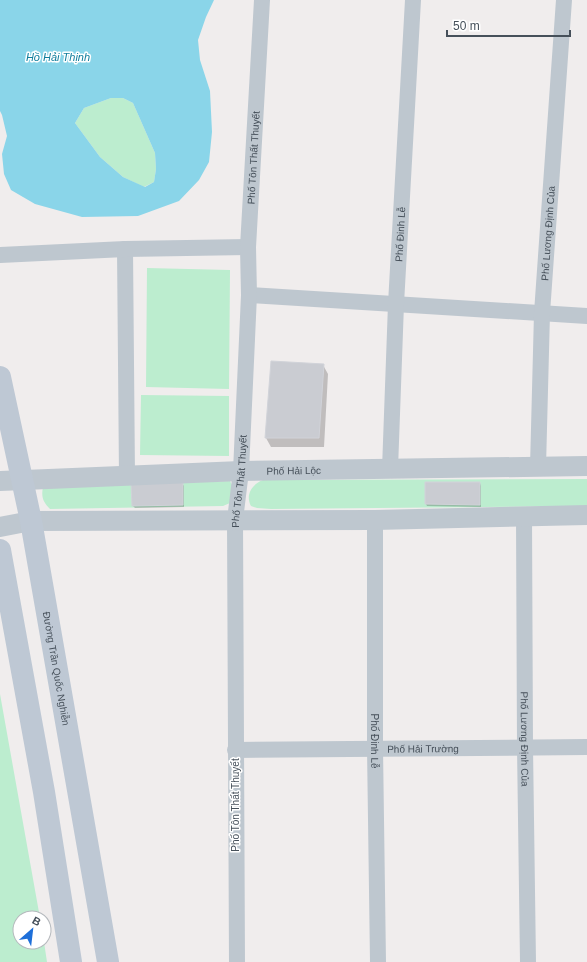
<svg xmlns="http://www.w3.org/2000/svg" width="587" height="962" font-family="Helvetica,sans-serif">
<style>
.green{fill:#bcedcf}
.water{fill:#8ad5e9;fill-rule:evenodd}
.shadow{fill:#0003}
.building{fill:#caccd2;stroke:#d1d3d9}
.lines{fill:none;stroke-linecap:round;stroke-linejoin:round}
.minor{stroke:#bec7cf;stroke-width:16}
.tertiary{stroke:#bec7cf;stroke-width:20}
.secondary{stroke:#bec8d4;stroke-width:22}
.labels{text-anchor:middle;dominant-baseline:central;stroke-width:3;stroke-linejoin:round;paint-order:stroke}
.street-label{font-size:10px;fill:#46505a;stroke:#fff}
.water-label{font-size:11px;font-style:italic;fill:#107d9c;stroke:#fff}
</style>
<rect width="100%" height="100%" fill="#f0eded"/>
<path class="green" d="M 111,98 L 123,98 L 133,103 L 155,153 L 156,169 L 154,182 L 144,187 L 123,177 L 100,157 L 75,123 L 84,108 Z
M 147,268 L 230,270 L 229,389 L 146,387 Z
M 141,395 L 229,396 L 229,456 L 140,455 Z
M 587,479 L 587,506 L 271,509 L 257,508 L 251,506 C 245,495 252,484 263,480 Z
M 230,481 L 233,487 L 230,503 L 223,506 L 50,509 C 43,502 41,497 43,487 Z
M 0,694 L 40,918 L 20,918 L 20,942 L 44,942 L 47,962 L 0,962 Z"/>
<path class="water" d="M 0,0 L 214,0 L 206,17 L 198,40 L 200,60 L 210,91 L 212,132 L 209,162 L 199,180 L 179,201 L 138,216 L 82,217 L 35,204 L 11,190 L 4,174 L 2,154 L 7,136 L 2,115 L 0,111 ZM 111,98 L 123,98 L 133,103 L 155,153 L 156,169 L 154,182 L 145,187 L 123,177 L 100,157 L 75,123 L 84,108 Z"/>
<path class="shadow" d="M 323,365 L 328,374 L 324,447 L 271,447 L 266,438 Z
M 182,483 L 184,486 L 184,507 L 135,508 L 133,506 Z
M 480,483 L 481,486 L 481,507 L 427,506 L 426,504 Z"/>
<path class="building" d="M 271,361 L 324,364 L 319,438 L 265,438 Z
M 183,482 L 183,505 L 132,506 L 131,483 Z
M 425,482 L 480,482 L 480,505 L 425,504 Z"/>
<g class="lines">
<g class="minor">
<path d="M 125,249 L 127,477"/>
<path d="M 0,255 L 125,249 L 248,247"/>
<path d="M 249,295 L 587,316"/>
<path id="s1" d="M 538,467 L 542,313 L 564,0"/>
<path id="s2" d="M 390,469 L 396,304 L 413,0"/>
<path id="s3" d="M 524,516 L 525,747 L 528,962"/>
<path id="s4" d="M 375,520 L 375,748 L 378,962"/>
<path id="s5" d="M 235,750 L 587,747"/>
<path id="s6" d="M 237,962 L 235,520 L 241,471 L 249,295 L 248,247 L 262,0"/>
</g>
<g class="tertiary">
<path id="s7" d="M 0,481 L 241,471 L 587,466"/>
<path d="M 0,527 L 31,521 L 375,520 L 587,515"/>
</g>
<g class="secondary">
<path id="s8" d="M 0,377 L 31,521 L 108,962"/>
<path d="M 0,550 L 44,792 L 71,962"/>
</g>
</g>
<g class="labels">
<g class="street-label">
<text stroke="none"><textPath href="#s6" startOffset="805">Phố Tôn Thất Thuyết</textPath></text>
<text stroke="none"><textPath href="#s1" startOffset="234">Phố Lương Định Của</textPath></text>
<text stroke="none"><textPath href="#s2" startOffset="235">Phố Đinh Lễ</textPath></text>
<text stroke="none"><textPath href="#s7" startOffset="294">Phố Hải Lộc</textPath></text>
<text stroke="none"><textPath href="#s6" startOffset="481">Phố Tôn Thất Thuyết</textPath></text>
<text stroke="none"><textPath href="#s8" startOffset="297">Đường Trần Quốc Nghiễn</textPath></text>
<text stroke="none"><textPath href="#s3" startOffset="223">Phố Lương Định Của</textPath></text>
<text stroke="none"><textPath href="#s4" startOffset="221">Phố Đinh Lễ</textPath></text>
<text stroke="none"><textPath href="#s5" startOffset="188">Phố Hải Trường</textPath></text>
<text transform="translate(235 805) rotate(-90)">Phố Tôn Thất Thuyết</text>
</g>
<g class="water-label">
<text x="58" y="57">Hồ Hải Thịnh</text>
</g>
</g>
<g transform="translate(32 930) rotate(28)"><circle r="19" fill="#ffffff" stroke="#b5b9bd"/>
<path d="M0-3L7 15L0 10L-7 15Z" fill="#1e6fd9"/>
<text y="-6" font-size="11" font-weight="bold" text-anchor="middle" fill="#46505a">B</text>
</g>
<path d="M447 30v6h123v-6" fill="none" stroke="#46505a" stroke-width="2"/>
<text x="453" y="30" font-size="12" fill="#46505a" stroke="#ffffff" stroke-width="3" paint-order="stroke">50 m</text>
</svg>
